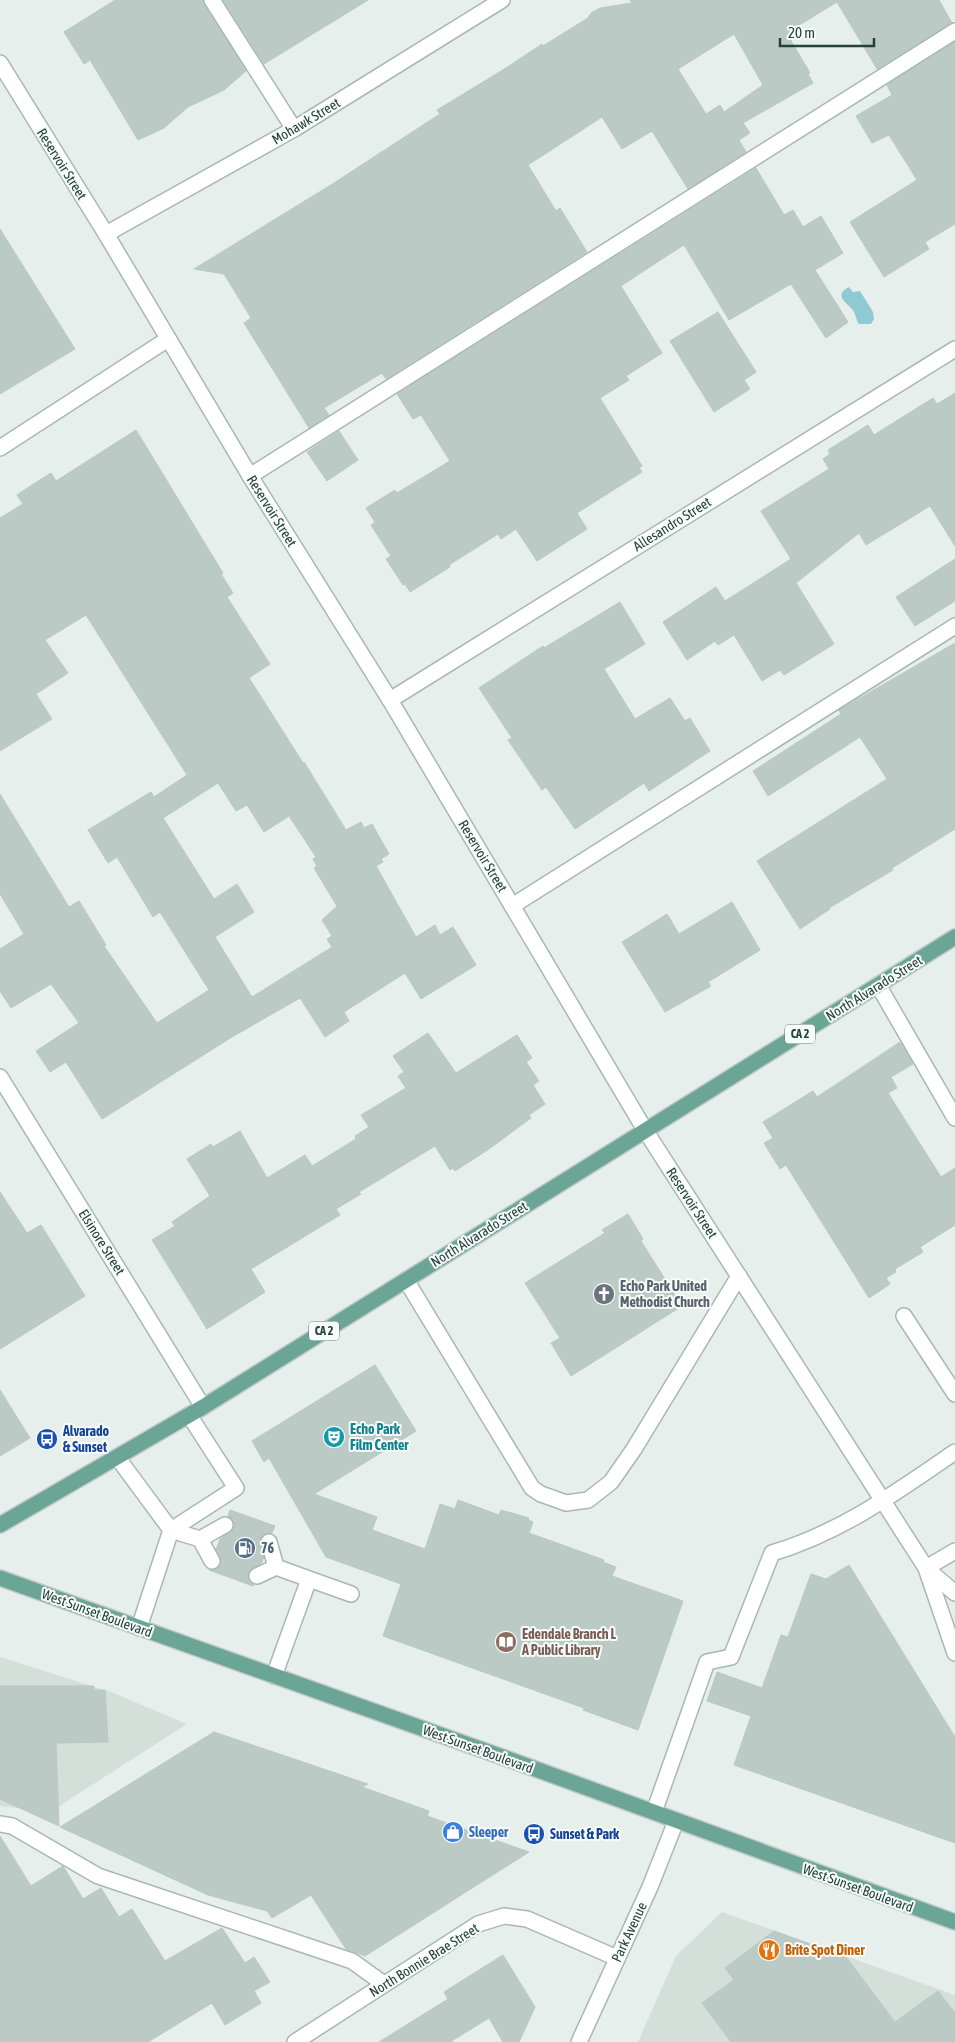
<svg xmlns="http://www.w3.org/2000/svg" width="955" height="2042" font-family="'Asap Condensed',sans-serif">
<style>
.built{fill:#d4dfda}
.water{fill:#8ec9d4}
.building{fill:#bbcac4;stroke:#b8c9c2;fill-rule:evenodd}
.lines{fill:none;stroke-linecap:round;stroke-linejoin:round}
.service-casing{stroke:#a8b8b2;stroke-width:18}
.minor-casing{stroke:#a8b8b2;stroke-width:18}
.tertiary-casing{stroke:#a8b8b2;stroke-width:18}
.primary-casing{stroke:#c2cac8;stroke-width:18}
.service{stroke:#fff;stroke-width:15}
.minor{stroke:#fff;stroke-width:15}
.tertiary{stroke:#fff;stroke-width:15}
.primary{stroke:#6aa596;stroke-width:15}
.labels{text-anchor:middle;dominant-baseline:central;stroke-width:4;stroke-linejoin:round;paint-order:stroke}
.shield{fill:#f7fbf9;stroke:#637a73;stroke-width:1}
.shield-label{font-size:12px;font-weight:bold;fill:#24423a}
.street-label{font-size:14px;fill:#24423a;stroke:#f7fbf9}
.worship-label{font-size:14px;font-weight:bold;fill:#5b616d;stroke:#f7fbf9;text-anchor:start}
.culture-label{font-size:14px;font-weight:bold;fill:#0d838f;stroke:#f7fbf9;text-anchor:start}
.transit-label{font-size:14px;font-weight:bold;fill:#164399;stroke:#f7fbf9;text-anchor:start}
.service-label{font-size:14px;font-weight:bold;fill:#4e5e75;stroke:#f7fbf9;text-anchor:start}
.education-label{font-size:14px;font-weight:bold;fill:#785e54;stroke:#f7fbf9;text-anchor:start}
.shop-label{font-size:14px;font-weight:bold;fill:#366cbe;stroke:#f7fbf9;text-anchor:start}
.food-label{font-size:14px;font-weight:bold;fill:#c56008;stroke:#f7fbf9;text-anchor:start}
</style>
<rect width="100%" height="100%" fill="#e6efeb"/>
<path class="built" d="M 0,1657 L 111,1692 L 187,1724 L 50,1812 L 0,1806 Z
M 722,1912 L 955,1995 L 955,2042 L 638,2042 L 676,1956 Z"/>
<path class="water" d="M 849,287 L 853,292 L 860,291 L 873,312 L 874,319 L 871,324 L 859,324 C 856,320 856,314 852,309 C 846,302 833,295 849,287 Z"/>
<path class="building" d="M 115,0 L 203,0 L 246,71 L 224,90 L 188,107 L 164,128 L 138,140 L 90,60 L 84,64 L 64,32 Z
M 223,0 L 368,0 L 264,64 Z
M 630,0 L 939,0 L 952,23 L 877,69 L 837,2 L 796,27 L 799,33 L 790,39 L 810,73 L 808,74 L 813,83 L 743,123 L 750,133 L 739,140 L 746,152 L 688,189 L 652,131 L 622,149 L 602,117 L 528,165 L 556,211 L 560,208 L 587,252 L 386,379 L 382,373 L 324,408 L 329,415 L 309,428 L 244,323 L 251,318 L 224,274 L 194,269 L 334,183 L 440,114 L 437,110 L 506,68 L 542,44 L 543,46 L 588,18 L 591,13 L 600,8 L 632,3 ZM 734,34 L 763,85 L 724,112 L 720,105 L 706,114 L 678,69 Z
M 955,42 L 955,224 L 925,242 L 929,249 L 884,277 L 850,222 L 917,180 L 889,135 L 872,143 L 856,116 L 892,95 L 887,85 Z
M 756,168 L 784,215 L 793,210 L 803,227 L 821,216 L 843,253 L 815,270 L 848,322 L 826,338 L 791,284 L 729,320 L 684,245 L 665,257 L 621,286 L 662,353 L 626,376 L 629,380 L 600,398 L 642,466 L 639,468 L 642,472 L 577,513 L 587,529 L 537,561 L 516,529 L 501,539 L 498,534 L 449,565 L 450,567 L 410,592 L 405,584 L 403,585 L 386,559 L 391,556 L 371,525 L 375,522 L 366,508 L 395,490 L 397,493 L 450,461 L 421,415 L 413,419 L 397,394 Z
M 0,229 L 75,349 L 0,394 Z
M 718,312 L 756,372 L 744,380 L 750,389 L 714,412 L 670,341 Z
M 955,393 L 955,546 L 930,506 L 866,545 L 859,533 L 796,583 L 834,644 L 784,675 L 780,670 L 762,681 L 734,635 L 718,645 L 715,641 L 687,660 L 663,622 L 716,587 L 725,601 L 791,559 L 761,511 L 829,469 L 823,459 L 830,454 L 828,450 L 868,425 L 874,435 L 933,398 L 937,404 Z
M 136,430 L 223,573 L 221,574 L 233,593 L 227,597 L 270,664 L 249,678 L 303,763 L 304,762 L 346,830 L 361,822 L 364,828 L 372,824 L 389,854 L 381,859 L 383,862 L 376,866 L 416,937 L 435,925 L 440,935 L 453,927 L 476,965 L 421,999 L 405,973 L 344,1012 L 349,1021 L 325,1037 L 300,998 L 232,1037 L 102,1119 L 66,1062 L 50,1072 L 36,1051 L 79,1023 L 51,984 L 11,1008 L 0,991 L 0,949 L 24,934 L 0,894 L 0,794 L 69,907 L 79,901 L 106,945 L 104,946 L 157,1023 L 209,990 L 160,912 L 153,917 L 117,857 L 108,863 L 88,830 L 151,792 L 154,797 L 187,775 L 86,615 L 45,640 L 68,673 L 36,694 L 52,719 L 0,751 L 0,518 L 23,504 L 17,495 L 32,485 L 51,473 L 56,481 ZM 218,783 L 236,811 L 247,805 L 264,832 L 289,816 L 316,857 L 313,859 L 317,866 L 314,868 L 337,906 L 322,920 L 332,936 L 327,939 L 332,947 L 252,997 L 215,937 L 254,912 L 237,884 L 214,899 L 163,818 Z
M 339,431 L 358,460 L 327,481 L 307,452 Z
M 955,559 L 955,601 L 915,626 L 896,597 Z
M 620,602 L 645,644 L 604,669 L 635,719 L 670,698 L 685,721 L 690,718 L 710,751 L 649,791 L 644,783 L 575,829 L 546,787 L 542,790 L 508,740 L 512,738 L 479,688 L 543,646 L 544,648 Z
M 955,643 L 955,829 L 892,868 L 893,870 L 829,908 L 830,909 L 800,929 L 757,861 L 887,779 L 860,737 L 768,796 L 753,771 L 841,714 L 839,710 Z
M 732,902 L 760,950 L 708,982 L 711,986 L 665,1012 L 622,942 L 667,914 L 679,934 Z
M 428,1033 L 456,1073 L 517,1035 L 532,1058 L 526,1062 L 539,1081 L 533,1085 L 545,1104 L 529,1115 L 531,1118 L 489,1149 L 455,1171 L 453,1168 L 450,1170 L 435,1146 L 359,1192 L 361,1194 L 336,1209 L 340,1215 L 251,1269 L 265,1292 L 207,1329 L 152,1240 L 175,1226 L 172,1222 L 210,1196 L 187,1159 L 211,1144 L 213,1147 L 240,1131 L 267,1178 L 305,1155 L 312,1166 L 356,1139 L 355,1136 L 369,1127 L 361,1115 L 406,1088 L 398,1076 L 404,1072 L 393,1056 Z
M 900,1042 L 913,1064 L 891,1077 L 897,1088 L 888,1093 L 941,1177 L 955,1168 L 955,1225 L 920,1247 L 923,1252 L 895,1269 L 896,1272 L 886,1278 L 890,1284 L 869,1298 L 786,1165 L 780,1169 L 764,1143 L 773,1138 L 763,1122 L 813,1091 L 817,1097 Z
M 0,1192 L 27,1233 L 41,1225 L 85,1296 L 0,1349 Z
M 628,1214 L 643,1239 L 641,1241 L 682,1306 L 571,1376 L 551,1343 L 560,1338 L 525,1283 L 605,1233 L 602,1230 Z
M 375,1365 L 416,1431 L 314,1494 L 377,1517 L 372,1530 L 425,1549 L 440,1504 L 455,1509 L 458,1500 L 499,1515 L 501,1510 L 529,1518 L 528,1520 L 533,1522 L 529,1533 L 604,1560 L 603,1562 L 616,1567 L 612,1576 L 683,1601 L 638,1730 L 583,1710 L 584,1708 L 383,1636 L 401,1584 L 326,1557 L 269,1458 L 264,1462 L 252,1441 Z
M 0,1390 L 30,1438 L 0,1456 Z
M 230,1510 L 275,1526 L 272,1533 L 266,1533 L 260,1539 L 264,1557 L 261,1564 L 253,1568 L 248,1575 L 248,1580 L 254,1584 L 253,1586 L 209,1570 L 216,1569 L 220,1565 L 220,1557 L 216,1549 L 218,1545 L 220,1539 L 233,1529 L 233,1521 L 228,1516 Z
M 849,1565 L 955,1737 L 955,1843 L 734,1765 L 751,1716 L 707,1701 L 717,1672 L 762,1688 L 781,1635 L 788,1637 L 811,1574 L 826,1579 Z
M 0,1686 L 94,1686 L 94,1690 L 105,1690 L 108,1742 L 56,1743 L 59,1826 L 0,1799 Z
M 214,1732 L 368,1784 L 362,1787 L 429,1811 L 427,1816 L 529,1852 L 365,1956 L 346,1949 L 311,1895 L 272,1918 L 267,1911 L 208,1895 L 60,1827 Z
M 0,1836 L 31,1886 L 63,1866 L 83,1899 L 101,1888 L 119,1917 L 132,1909 L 165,1961 L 222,1928 L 245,1963 L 254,1957 L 270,1982 L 254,1991 L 261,2003 L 225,2025 L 212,2003 L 148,2042 L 0,2042 Z
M 774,1931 L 846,1957 L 895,2022 L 938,1991 L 955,2013 L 955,2042 L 731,2042 L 702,2003 L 734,1980 L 725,1968 Z
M 503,1955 L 535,2007 L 519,2042 L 503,2042 L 489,2018 L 450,2042 L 379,2042 L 448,1999 L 444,1992 Z"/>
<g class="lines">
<g class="service-casing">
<path id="service" d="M 212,0 L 294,129
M 250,476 L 955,31
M 512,906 L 955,626
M 878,985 L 955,1118
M 406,1280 L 532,1488 L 541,1494 L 566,1503 L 588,1500 L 611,1482 L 634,1449 L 739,1276
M 904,1316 L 955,1394
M 117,1457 L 171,1530 L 200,1539 L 212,1561
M 200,1539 L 225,1525
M 269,1542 L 276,1567
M 257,1576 L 276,1567 L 309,1579
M 139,1628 L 171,1530 L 236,1488 L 189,1415
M 274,1676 L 309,1579 L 351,1594
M 654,1812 L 707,1662 L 731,1657 L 772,1553 C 840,1533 897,1492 955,1452
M 0,1824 L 12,1826 L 98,1876 L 352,1961 L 384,1984"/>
</g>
<g class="minor-casing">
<path id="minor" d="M 106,234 L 294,129 L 502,0
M 0,448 L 168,339
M 390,700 L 955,349
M 0,1077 L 203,1407
M 926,1568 L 955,1551
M 295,2042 L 478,1924 L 504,1916 L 527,1919 L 617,1958"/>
</g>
<g class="tertiary-casing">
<path id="tertiary" d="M 0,63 L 106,234 L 250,476 L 390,700 L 645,1130 L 926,1568 L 955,1653
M 927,1569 L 955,1593
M 579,2042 L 650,1887 L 676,1821"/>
</g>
<g class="primary-casing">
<path id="primary" d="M 0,1525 L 203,1407 L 955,937
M 0,1578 L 508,1759 L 955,1922"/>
</g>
<use href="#service" class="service"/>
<use href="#minor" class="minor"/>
<use href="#tertiary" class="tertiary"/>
<use href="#primary" class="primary"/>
</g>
<defs>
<g id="church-disc" transform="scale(1.125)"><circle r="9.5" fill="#6b7280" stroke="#f7fbf9"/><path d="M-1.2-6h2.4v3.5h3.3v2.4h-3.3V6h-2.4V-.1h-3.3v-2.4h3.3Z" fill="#fff"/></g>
<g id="theatre-disc" transform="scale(1.125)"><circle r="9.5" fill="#0f9aa8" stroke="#f7fbf9"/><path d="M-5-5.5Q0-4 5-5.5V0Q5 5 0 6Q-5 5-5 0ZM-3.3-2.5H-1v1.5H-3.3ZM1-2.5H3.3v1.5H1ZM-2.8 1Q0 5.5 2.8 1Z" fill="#fff"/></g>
<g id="bus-disc" transform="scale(1.125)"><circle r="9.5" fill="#1a4fb4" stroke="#f7fbf9"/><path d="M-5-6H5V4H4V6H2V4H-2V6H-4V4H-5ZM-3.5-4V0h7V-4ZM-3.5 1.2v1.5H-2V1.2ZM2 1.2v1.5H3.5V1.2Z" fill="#fff"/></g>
<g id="fuel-disc" transform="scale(1.125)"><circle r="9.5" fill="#5c6f8a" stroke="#f7fbf9"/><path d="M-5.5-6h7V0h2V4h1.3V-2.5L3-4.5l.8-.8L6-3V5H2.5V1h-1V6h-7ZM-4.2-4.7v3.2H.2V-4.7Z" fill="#fff"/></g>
<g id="library-disc" transform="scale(1.125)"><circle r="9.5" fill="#8d6e63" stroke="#f7fbf9"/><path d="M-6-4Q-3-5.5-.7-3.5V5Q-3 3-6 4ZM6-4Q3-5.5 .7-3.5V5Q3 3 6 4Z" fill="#fff"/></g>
<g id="shop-disc" transform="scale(1.125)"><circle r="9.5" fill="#3f7fe0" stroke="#f7fbf9"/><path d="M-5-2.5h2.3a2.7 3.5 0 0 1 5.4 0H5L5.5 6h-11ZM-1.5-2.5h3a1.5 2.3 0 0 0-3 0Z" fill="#fff"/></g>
<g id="restaurant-disc" transform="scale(1.125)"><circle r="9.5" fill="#e8710a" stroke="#f7fbf9"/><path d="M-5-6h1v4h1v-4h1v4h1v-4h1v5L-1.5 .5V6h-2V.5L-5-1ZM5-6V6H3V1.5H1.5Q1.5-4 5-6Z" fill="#fff"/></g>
</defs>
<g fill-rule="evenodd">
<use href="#church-disc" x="604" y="1294"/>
<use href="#theatre-disc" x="334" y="1437"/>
<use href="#bus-disc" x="47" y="1439"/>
<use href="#fuel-disc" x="245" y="1548"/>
<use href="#library-disc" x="506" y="1642"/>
<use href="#shop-disc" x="453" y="1832"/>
<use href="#bus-disc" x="534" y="1834"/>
<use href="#restaurant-disc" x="769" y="1950"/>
</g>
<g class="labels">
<g class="shield">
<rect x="785" y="1024.5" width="30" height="19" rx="4"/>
<rect x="309" y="1321.5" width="30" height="19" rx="4"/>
</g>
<g class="shield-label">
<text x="800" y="1034">CA 2</text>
<text x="324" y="1331">CA 2</text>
</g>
<g class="street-label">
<text transform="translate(306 121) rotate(-31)">Mohawk Street</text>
<text transform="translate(62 164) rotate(58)">Reservoir Street</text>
<text transform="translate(272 511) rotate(58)">Reservoir Street</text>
<text transform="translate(672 524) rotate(-32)">Allesandro Street</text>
<text transform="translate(483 856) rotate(59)">Reservoir Street</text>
<text transform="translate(874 988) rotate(-32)">North Alvarado Street</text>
<text transform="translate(692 1203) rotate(57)">Reservoir Street</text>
<text transform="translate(479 1234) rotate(-32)">North Alvarado Street</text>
<text transform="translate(102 1242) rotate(58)">Elsinore Street</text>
<text transform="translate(97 1613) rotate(20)">West Sunset Boulevard</text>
<text transform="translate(478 1749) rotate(20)">West Sunset Boulevard</text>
<text transform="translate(858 1888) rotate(20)">West Sunset Boulevard</text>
<text transform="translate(629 1932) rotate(-65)">Park Avenue</text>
<text transform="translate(424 1960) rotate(-32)">North Bonnie Brae Street</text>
</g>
<g class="worship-label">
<text x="620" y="1286">Echo Park United<tspan x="620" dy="16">Methodist Church</tspan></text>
</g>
<g class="culture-label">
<text x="350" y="1429">Echo Park<tspan x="350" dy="16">Film Center</tspan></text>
</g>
<g class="transit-label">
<text x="63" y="1431">Alvarado<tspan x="63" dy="16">&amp; Sunset</tspan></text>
<text x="550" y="1834">Sunset &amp; Park</text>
</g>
<g class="service-label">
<text x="261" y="1548">76</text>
</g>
<g class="education-label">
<text x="522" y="1634">Edendale Branch L<tspan x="522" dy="16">A Public Library</tspan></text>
</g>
<g class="shop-label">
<text x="469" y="1832">Sleeper</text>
</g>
<g class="food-label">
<text x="785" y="1950">Brite Spot Diner</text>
</g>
</g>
<path d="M780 38v8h94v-8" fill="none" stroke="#24423a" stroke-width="2.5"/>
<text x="788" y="38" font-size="15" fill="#24423a" stroke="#f7fbf9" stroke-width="4" paint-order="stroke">20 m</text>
</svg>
